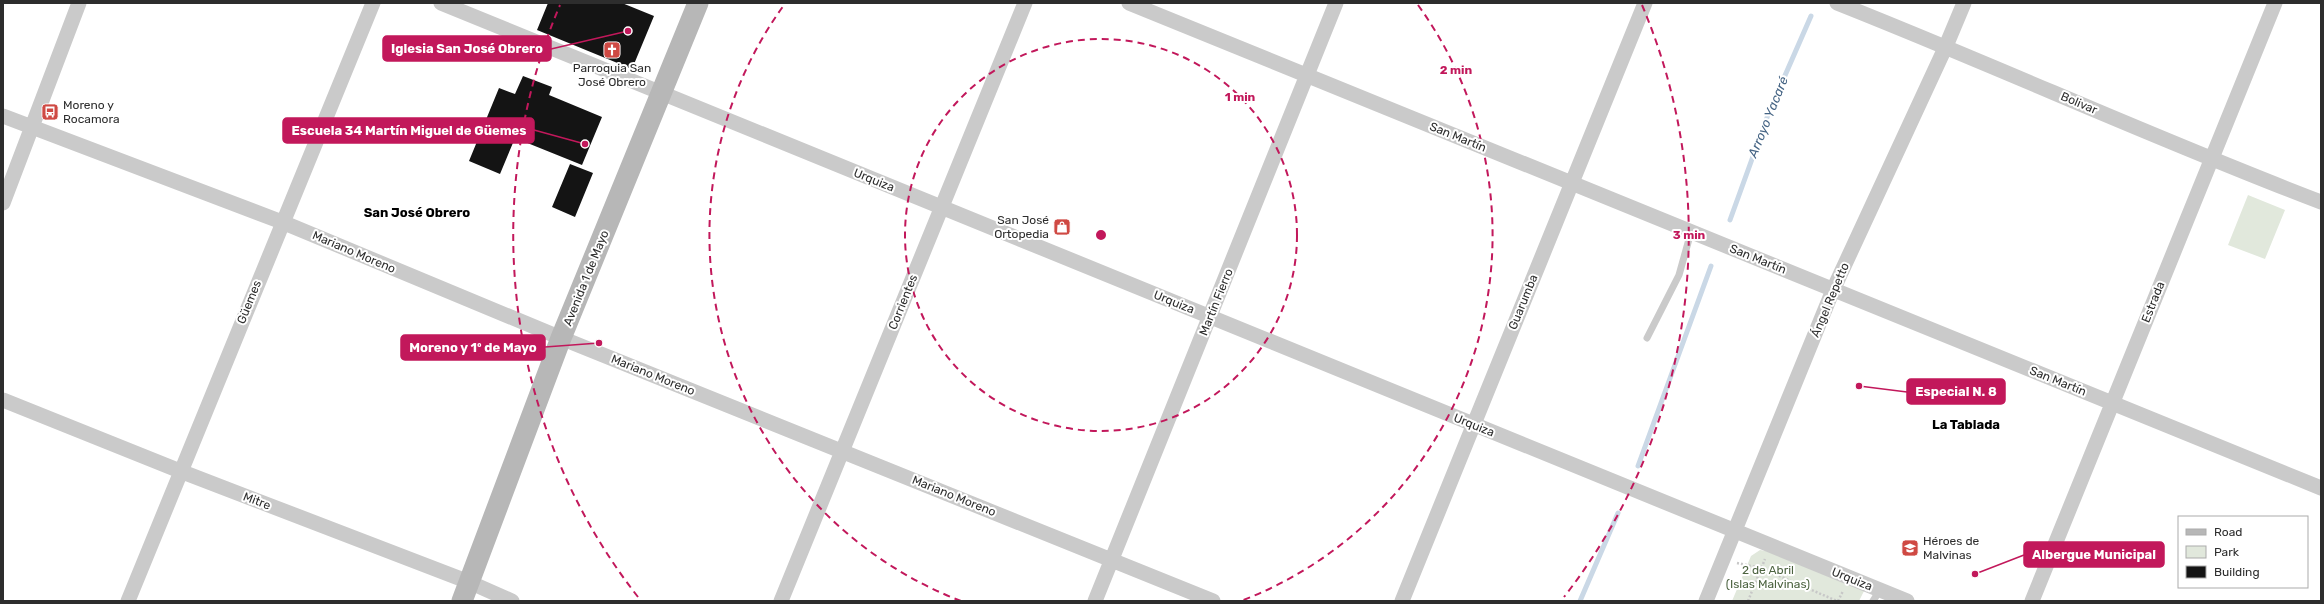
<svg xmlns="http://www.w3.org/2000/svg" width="2324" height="604" font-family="Rubik,sans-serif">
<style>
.green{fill:#e1e8dc}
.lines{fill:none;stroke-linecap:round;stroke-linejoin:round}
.stream{stroke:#cad8e6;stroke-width:5}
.building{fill:#141414}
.path{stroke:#c7c7c7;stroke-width:2.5;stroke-dasharray:2 2;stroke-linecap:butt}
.lane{stroke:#cacaca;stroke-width:7}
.street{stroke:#cacaca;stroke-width:15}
.secondary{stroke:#b7b7b7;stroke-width:21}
.ring{fill:none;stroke:#c2185b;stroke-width:2;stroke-dasharray:7 5}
.labels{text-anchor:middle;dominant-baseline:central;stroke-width:4;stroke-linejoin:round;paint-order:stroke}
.poi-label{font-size:12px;fill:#2d2d2d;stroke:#fff;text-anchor:start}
.street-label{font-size:12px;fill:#2d2d2d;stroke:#fff}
.park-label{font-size:12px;fill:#4c6340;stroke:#fff}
.water-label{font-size:13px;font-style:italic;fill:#456484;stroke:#fff}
.neighbourhood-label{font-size:13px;font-weight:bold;fill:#000;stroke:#fff}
.centre{fill:#c2185b;stroke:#fff;stroke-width:2}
.ring-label{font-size:12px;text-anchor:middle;font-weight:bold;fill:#c2185b;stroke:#fff;stroke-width:4;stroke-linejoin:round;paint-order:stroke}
.leader{fill:none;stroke:#c2185b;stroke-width:1.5}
.callout-dot{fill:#c2185b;stroke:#fff;stroke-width:1.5}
.callout{fill:#c2185b;stroke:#c2185b;stroke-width:1.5}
.callout-label{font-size:13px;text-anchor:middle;font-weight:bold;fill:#fff}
</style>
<rect width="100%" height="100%" fill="#fff"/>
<path class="green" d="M 2248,195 L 2285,210 L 2265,259 L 2228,245 Z
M 1760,550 L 1771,552 L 1865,589 L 1859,601 L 1732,601 L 1751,556 Z"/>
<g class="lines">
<path class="stream" d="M 1730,220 L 1769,112 L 1811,16
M 1638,466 L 1711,266
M 1580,601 L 1618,513"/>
</g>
<path class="building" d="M 548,3 L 622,3 L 654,16 L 632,69 L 537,30 Z
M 523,76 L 552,87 L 549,95 L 602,117 L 582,165 L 515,138 L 500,174 L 469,161 L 499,88 L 515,94 Z
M 570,164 L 593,173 L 575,217 L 552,207 Z"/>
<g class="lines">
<path class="path" d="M 1737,563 L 1761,568 L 1837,601
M 1748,601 L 1765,559
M 1838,601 L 1843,591"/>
<path class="lane" d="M 1647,338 L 1679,275 L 1691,232
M 1873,601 L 1880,590"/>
<path class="street" d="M 441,3 L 1907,601
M 1129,3 L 2321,488
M 1837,3 C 1999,67 2158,140 2321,202
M 3,116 L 282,222 L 561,338 L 1213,601
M 3,203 L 79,3
M 3,400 L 180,471 L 469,582 L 512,601
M 128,601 L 373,3
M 781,601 L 1025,3
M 1095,601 L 1336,3
M 1402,601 L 1645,3
M 1706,601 L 1833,290 L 1946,46 L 1964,3
M 2032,601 L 2275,3"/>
<path class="secondary" d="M 462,601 L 561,338 L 698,3"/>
</g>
<g class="ring">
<circle cx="1101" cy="235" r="196"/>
<path d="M961 601A392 392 0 0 1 784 5M1418 5A392 392 0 0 1 1241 601"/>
<path d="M638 597A588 588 0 0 1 560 5M1642 5A588 588 0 0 1 1564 597"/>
</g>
<defs>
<g id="church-square" transform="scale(0.9)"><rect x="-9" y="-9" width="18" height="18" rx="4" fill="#cf4943" stroke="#fff"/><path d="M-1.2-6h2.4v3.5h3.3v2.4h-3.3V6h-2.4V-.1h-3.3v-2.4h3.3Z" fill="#fff"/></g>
<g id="bus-square" transform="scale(0.9)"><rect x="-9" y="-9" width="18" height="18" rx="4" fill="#cf4943" stroke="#fff"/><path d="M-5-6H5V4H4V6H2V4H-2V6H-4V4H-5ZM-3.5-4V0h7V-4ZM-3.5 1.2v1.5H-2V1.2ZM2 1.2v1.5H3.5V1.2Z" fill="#fff"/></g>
<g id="shop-square" transform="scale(0.9)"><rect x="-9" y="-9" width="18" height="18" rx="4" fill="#cf4943" stroke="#fff"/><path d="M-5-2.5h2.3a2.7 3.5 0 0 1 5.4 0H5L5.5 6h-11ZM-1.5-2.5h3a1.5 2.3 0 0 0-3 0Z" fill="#fff"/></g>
<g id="school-square" transform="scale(0.9)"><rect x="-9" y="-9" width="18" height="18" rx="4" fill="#cf4943" stroke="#fff"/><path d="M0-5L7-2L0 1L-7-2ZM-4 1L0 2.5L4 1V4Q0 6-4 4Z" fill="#fff"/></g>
</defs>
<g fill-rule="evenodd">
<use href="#church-square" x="612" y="50"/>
<use href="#bus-square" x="50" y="112"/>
<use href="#shop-square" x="1062" y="227"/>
<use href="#school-square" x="1910" y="548"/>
</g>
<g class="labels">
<g class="poi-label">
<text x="612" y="68" text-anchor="middle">Parroquia San<tspan x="612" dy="14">José Obrero</tspan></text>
<text x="63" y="105">Moreno y<tspan x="63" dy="14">Rocamora</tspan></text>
<text x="1049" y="220" text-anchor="end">San José<tspan x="1049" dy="14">Ortopedia</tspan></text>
<text x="1923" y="541">Héroes de<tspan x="1923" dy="14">Malvinas</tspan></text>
</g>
<g class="street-label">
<text transform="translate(2079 103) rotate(23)">Bolivar</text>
<text transform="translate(1458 137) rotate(22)">San Martín</text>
<text transform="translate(874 180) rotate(22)">Urquiza</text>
<text transform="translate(354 252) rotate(23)">Mariano Moreno</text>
<text transform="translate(1758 259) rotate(22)">San Martín</text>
<text transform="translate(586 278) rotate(-68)">Avenida 1 de Mayo</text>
<text transform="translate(1830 300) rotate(-67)">Ángel Repetto</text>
<text transform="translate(249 302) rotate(-68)">Güemes</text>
<text transform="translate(903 302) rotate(-68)">Corrientes</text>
<text transform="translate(1174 302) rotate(22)">Urquiza</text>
<text transform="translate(1216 302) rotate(-68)">Martín Fierro</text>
<text transform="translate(1523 302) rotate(-68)">Guarumba</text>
<text transform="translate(2153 302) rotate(-68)">Estrada</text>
<text transform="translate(653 375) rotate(22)">Mariano Moreno</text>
<text transform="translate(2058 381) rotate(22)">San Martín</text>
<text transform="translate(1474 425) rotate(22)">Urquiza</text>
<text transform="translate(954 496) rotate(22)">Mariano Moreno</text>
<text transform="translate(257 501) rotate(21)">Mitre</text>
<text transform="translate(1852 579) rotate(22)">Urquiza</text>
</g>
<g class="park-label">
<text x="1768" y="570">2 de Abril<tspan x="1768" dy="14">(Islas Malvinas)</tspan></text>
</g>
<g class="water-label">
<text transform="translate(1768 117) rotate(-68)">Arroyo Yacaré</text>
</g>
<g class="neighbourhood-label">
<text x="417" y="212">San José Obrero</text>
<text x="1966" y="424">La Tablada</text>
</g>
</g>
<circle cx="1101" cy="235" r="6" class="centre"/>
<g class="ring-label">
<text x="1456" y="74">2 min</text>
<text x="1240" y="101">1 min</text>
<text x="1689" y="239">3 min</text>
</g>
<path class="leader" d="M628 31L551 49M585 144L534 130M599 343L545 347M1859 386L1907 392M1975 574L2024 555"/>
<g class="callout-dot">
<circle cx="628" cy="31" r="4"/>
<circle cx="585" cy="144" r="4"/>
<circle cx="599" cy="343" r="4"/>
<circle cx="1859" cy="386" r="4"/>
<circle cx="1975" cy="574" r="4"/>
</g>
<g class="callout">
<rect x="383" y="36" width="168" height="25" rx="4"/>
<rect x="283" y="118" width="251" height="25" rx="4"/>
<rect x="401" y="335" width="144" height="25" rx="4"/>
<rect x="1907" y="379" width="98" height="25" rx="4"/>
<rect x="2024" y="542" width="140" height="25" rx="4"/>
</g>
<g class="callout-label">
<text x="467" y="53">Iglesia San José Obrero</text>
<text x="409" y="135">Escuela 34 Martín Miguel de Güemes</text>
<text x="473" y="352">Moreno y 1º de Mayo</text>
<text x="1956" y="396">Especial N. 8</text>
<text x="2094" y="559">Albergue Municipal</text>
</g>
<rect width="2324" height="604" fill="none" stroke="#2d2d2d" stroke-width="8"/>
<rect x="2178" y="516" width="130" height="72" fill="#ffffff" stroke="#ababab"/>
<rect x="2186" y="529" width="20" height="6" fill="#b7b7b7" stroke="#ababab"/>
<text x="2214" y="536" font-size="12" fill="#2d2d2d">Road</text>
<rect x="2186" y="546" width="20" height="12" fill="#e1e8dc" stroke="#ababab"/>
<text x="2214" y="556" font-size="12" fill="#2d2d2d">Park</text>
<rect x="2186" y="566" width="20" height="12" fill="#141414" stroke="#ababab"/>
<text x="2214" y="576" font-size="12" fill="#2d2d2d">Building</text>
</svg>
